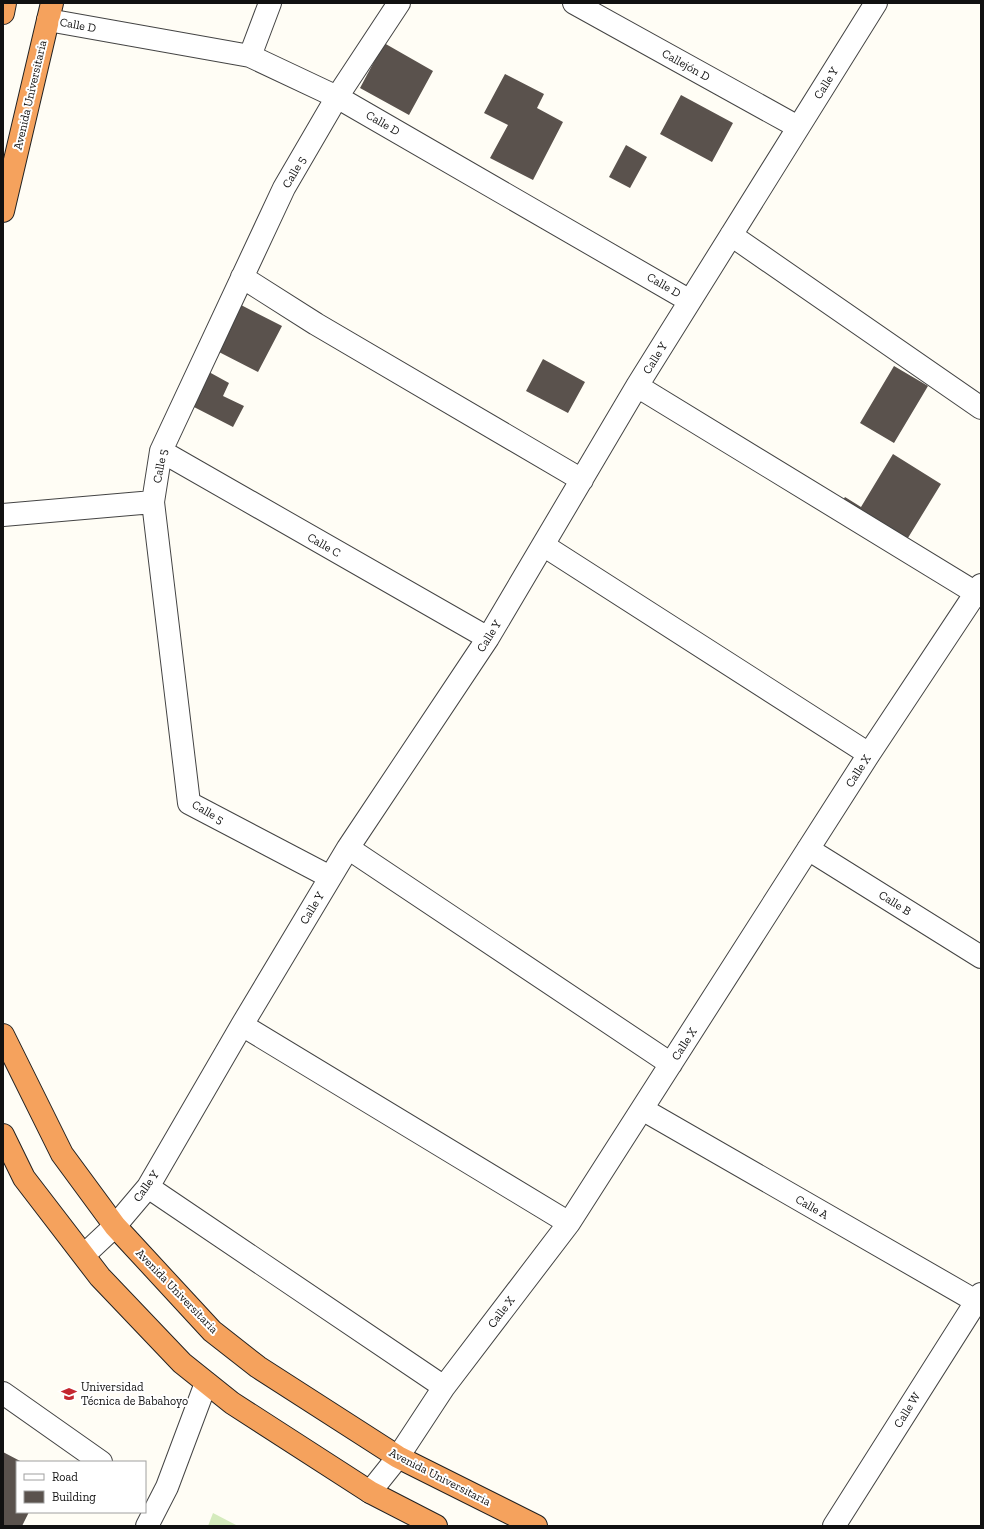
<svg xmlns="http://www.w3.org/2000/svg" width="984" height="1529" font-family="'Zilla Slab',serif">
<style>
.green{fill:#d5ebbd}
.building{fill:#5a524d}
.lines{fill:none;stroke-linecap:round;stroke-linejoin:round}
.minor-casing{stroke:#444;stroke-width:24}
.highway-casing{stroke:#222;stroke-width:24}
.minor{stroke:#fff;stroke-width:22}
.highway{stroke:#f5a25d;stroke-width:22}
.labels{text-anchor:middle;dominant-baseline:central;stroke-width:4;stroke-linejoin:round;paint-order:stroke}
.street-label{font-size:12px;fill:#111;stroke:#fff}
.poi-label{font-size:12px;fill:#111;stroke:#fff;text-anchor:start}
</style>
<rect width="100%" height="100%" fill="#fffdf5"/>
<path class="green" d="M 213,1513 L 238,1526 L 208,1526 Z"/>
<path class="building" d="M 384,43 L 433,71 L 409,115 L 360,88 Z
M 505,74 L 544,94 L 537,108 L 563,122 L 533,180 L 490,158 L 508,125 L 484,113 Z
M 681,95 L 733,123 L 712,162 L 660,134 Z
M 626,145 L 647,157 L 630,188 L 609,177 Z
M 241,305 L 282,326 L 258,372 L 217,351 Z
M 543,359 L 585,382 L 568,413 L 526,391 Z
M 894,366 L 928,386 L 894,443 L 860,423 Z
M 209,372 L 229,383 L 223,396 L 244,406 L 233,427 L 192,406 Z
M 893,454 L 941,484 L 903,546 L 839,506 L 845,497 L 861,507 Z
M 3,1452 L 22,1462 L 17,1462 L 17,1512 L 29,1512 L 22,1526 L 3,1526 Z"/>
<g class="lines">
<g class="minor-casing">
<path id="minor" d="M 574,3 L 798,127
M 48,20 L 250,56 L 337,97 L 690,301
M 250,56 L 270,3
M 731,235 L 981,408
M 242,277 L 316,324 L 582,480
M 637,386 L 981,596
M 161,451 L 488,638
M 3,515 L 153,502
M 543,545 L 869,754
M 348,848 L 671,1064
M 808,849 L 981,957
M 330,877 L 189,803 L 153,502 L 161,451 L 284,188 L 337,97 L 399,3
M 242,1025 L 569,1223
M 642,1109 L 981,1304
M 148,1187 L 444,1387
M 84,1255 L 115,1226 L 148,1187 L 242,1025 L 348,848 L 488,638 L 637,386 L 876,3
M 3,1393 L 101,1462
M 370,1492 L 398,1457 L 444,1387 L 569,1223 L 869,754 L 981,585
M 147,1526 L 167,1487 L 206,1383
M 834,1526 L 981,1294"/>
</g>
<g class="highway-casing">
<path id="highway" d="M 3,13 L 5,3
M 3,211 L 52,3
M 3,1035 L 62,1154 L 115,1226 L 212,1331 L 258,1367 L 398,1457 L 536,1526
M 3,1135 L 24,1178 L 100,1277 L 182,1363 L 232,1403 L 370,1492 L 436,1526"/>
</g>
<use href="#minor" class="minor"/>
<use href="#highway" class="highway"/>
</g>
<defs>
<g id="university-bare" transform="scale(1.2)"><path d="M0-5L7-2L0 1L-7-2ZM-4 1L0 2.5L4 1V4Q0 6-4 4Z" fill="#c4262e" stroke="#fff" stroke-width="2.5" paint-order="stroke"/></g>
</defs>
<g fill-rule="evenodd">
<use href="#university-bare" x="69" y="1394"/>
</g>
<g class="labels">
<g class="street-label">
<text transform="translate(78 25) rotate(10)">Calle D</text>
<text transform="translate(686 65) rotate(29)">Callejón D</text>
<text transform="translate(826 83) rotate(-58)">Calle Y</text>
<text transform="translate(30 95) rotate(-77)">Avenida Universitaria</text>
<text transform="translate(383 123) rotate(30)">Calle D</text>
<text transform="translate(294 172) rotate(-60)">Calle 5</text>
<text transform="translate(664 285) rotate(30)">Calle D</text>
<text transform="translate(655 358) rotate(-58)">Calle Y</text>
<text transform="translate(160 466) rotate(-79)">Calle 5</text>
<text transform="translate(324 545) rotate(30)">Calle C</text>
<text transform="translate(489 636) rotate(-58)">Calle Y</text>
<text transform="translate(858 771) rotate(-57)">Calle X</text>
<text transform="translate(208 812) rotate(30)">Calle 5</text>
<text transform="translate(895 903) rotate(32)">Calle B</text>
<text transform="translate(312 908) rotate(-59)">Calle Y</text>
<text transform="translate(684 1044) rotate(-57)">Calle X</text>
<text transform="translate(146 1186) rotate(-55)">Calle Y</text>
<text transform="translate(812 1207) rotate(30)">Calle A</text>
<text transform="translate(177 1291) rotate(46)">Avenida Universitaria</text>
<text transform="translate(501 1312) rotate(-53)">Calle X</text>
<text transform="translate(907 1410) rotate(-58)">Calle W</text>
<text transform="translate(440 1477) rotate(27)">Avenida Universitaria</text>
</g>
<g class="poi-label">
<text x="81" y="1387">Universidad<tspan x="81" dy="14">Técnica de Babahoyo</tspan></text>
</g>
</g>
<rect width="984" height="1529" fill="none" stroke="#111111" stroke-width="8"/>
<rect x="16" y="1461" width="130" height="52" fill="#ffffff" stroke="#a0a0a0"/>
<rect x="24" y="1474" width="20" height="6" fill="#ffffff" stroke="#a0a0a0"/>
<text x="52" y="1481" font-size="12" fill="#111111">Road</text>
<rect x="24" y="1491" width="20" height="12" fill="#5a524d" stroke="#a0a0a0"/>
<text x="52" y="1501" font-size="12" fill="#111111">Building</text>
</svg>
